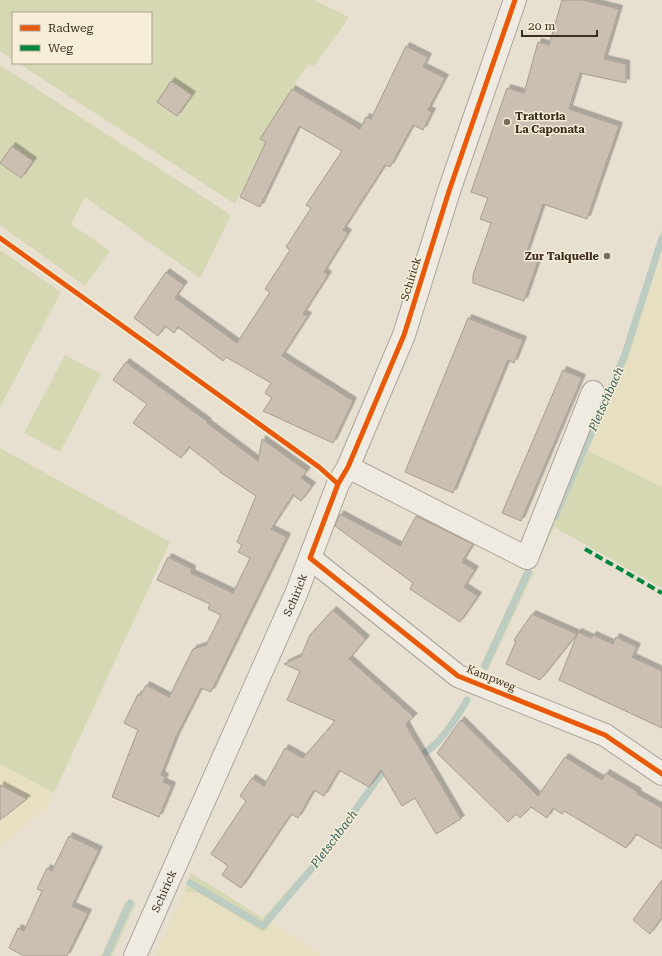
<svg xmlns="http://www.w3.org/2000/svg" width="662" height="956" font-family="'Roboto Serif',serif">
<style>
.farmland{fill:#e6dfc2}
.green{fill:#d6d7b3}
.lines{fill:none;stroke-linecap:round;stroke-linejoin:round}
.stream{stroke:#bcccc2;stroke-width:7}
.building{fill:#cbbfb2;stroke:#a89c90;filter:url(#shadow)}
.minor-casing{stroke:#ada599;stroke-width:24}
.minor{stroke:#efebe3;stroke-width:22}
.quiet{stroke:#00873e;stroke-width:4;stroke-dasharray:8 4;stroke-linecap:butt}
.cycleway-casing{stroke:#f7eed8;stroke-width:8}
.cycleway{stroke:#e8590c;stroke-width:5}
.poi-dot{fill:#786c5e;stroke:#f7eed8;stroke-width:1.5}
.labels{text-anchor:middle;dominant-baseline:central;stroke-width:3;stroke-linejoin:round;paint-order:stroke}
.poi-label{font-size:11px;font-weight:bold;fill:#3d2e20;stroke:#f7eed8;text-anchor:start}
.street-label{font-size:11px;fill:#3d2e20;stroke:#f7eed8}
.water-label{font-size:12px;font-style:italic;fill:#2f5d5a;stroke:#f7eed8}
</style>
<defs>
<filter id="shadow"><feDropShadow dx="3.5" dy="-3.5" stdDeviation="0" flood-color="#0004"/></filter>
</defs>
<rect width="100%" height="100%" fill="#e7e0d1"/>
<path class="farmland" d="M 662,248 L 662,487 L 588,451 L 628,359 Z
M 0,764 L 54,793 L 47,807 L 0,847 Z
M 184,892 L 199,893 L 263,932 L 271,923 L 324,956 L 155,956 Z"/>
<path class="green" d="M 0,0 L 314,0 L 349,17 L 314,67 L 308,64 L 277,112 L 280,114 L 235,204 L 18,63 L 151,63 L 151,13 L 13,13 L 13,60 L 0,51 Z
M 0,65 L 231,215 L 200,278 L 85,197 L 71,224 L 110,251 L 85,286 L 0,225 Z
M 662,229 L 662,248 L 628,359 L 588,451 L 662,487 L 662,588 L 554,527 L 539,559 L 534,556 L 583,447 L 621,356 Z
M 0,250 L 61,292 L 0,407 Z
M 65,355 L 101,374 L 60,452 L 24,433 Z
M 0,448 L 170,542 L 54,793 L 0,764 Z
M 526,567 L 534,572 L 488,670 L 480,667 Z
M 466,697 L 470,699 L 455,726 L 426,756 L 384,776 L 327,855 L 263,932 L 199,893 L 184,892 L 191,873 L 263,918 L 322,852 L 380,771 L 420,752 L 436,739 L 449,722 L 451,722 Z
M 125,902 L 136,903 L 112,956 L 101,956 Z"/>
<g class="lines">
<path class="stream" d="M 555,517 L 624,357 L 662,238
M 485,666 L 528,572
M 416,758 C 439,747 454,722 467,700
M 190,883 L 263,926 L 325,853 L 380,775 L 390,770
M 106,956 L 130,903"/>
</g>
<path class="building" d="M 562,0 L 584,0 L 619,9 L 604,59 L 626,64 L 626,83 L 580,73 L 569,109 L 619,126 L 587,219 L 543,204 L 525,257 L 538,261 L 524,301 L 473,283 L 473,275 L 491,223 L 480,219 L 488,198 L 471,192 L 507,88 L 524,93 L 538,42 L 549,45 Z
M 406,46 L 428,57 L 423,67 L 445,78 L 428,110 L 432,112 L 423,130 L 413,125 L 390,167 L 385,165 L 343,230 L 348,233 L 324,272 L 328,275 L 303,314 L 308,316 L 282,356 L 353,401 L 333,443 L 263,411 L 272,398 L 265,393 L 271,383 L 226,357 L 223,361 L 178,327 L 174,333 L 165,326 L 158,336 L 134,318 L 166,272 L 184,285 L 175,298 L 237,343 L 270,292 L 265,289 L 290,250 L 286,247 L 311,208 L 306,205 L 342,151 L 299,126 L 260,207 L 240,197 L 266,142 L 260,139 L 292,89 L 360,129 L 366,117 L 371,119 Z
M 171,81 L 192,95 L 177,116 L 157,102 Z
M 12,146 L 33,161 L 21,178 L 0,163 Z
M 468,318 L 523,340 L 514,363 L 508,360 L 453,493 L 405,472 Z
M 126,362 L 208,422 L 207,423 L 258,461 L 262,439 L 307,471 L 301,478 L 312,486 L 301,501 L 293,495 L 271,529 L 287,537 L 211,692 L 201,688 L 176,737 L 161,775 L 165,777 L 163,782 L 172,786 L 159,817 L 112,797 L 138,730 L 124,723 L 138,694 L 140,696 L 146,685 L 169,697 L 193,649 L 206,645 L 221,615 L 208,609 L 210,604 L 157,580 L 168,557 L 192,569 L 191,573 L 233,593 L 250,558 L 238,552 L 242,545 L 237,542 L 256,496 L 220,472 L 220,471 L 189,447 L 181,458 L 133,423 L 147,404 L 113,380 Z
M 563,370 L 582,378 L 521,521 L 502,513 Z
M 340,514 L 400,546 L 416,516 L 473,544 L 462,562 L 475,570 L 464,587 L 478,596 L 460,622 L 410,589 L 413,583 L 335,526 Z
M 333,610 L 366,639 L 349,659 L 414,717 L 406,723 L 407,727 L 461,819 L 436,834 L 415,798 L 402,806 L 381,770 L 369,787 L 339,770 L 324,796 L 314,790 L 298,818 L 291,814 L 241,888 L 222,875 L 228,866 L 211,854 L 246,801 L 240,796 L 252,778 L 264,786 L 285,748 L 303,758 L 335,721 L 287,700 L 300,671 L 284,664 L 301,656 L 310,635 Z
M 532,614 L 577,634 L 540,680 L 506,664 L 516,641 L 514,640 Z
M 578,632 L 591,638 L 593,635 L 613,644 L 616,637 L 637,647 L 632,657 L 662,671 L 662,728 L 559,680 Z
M 461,720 L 538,796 L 565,757 L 602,780 L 606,773 L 638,792 L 637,794 L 662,808 L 662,849 L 636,834 L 626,848 L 564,811 L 562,814 L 553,808 L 547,818 L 531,807 L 520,818 L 516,814 L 508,822 L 437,753 Z
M 0,785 L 27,799 L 0,820 Z
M 69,836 L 99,850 L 72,906 L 88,913 L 67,956 L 24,956 L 9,948 L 18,928 L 24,931 L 42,891 L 37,889 L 47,868 L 52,871 Z
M 662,880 L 662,917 L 650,934 L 633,920 Z"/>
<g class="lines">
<g class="minor-casing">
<g id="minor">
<path d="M 348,467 L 527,558 L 593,392"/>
<path d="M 310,558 L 458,676 L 605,735 L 662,774"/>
<path id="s1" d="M 135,956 L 296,594 L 338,484 L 348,467 L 404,335 L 449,191 L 515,0"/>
</g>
</g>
<use href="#minor" class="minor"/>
<path class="quiet" d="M 585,549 L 662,593"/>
<g class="cycleway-casing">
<path id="cycleway" d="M 515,0 L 449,191 L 404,335 L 348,467 L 338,484 L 310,558 L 458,676 L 605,735 L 662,774
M 0,238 L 319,467 L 338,484"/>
</g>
<use href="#cycleway" class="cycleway"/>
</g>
<g class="poi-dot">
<circle cx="507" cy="122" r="4"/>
<circle cx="607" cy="256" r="4"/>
</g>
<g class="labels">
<g class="poi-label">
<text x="515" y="116">Trattoria<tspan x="515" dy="13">La Caponata</tspan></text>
<text x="599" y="256" text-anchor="end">Zur Talquelle</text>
</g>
<g class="street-label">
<text transform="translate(411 279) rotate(-73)">Schirick</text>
<text stroke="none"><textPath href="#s1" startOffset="395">Schirick</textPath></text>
<text transform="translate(491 678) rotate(22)">Kampweg</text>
<text stroke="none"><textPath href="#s1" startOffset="71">Schirick</textPath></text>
</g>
<g class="water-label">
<text transform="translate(606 399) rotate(-66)">Pletschbach</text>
<text transform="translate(334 839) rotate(-53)">Pletschbach</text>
</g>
</g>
<rect x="12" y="12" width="140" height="52" fill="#f7eed8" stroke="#ada18e"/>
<rect x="20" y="25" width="20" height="6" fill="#e8590c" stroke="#ada18e"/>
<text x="48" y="32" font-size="12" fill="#3d2e20">Radweg</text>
<rect x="20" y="45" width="20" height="6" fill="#00873e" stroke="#ada18e"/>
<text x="48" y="52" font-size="12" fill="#3d2e20">Weg</text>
<path d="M522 30v6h75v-6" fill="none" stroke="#3d2e20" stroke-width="2"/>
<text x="528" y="30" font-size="12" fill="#3d2e20" stroke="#f7eed8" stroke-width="3" paint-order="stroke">20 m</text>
</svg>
